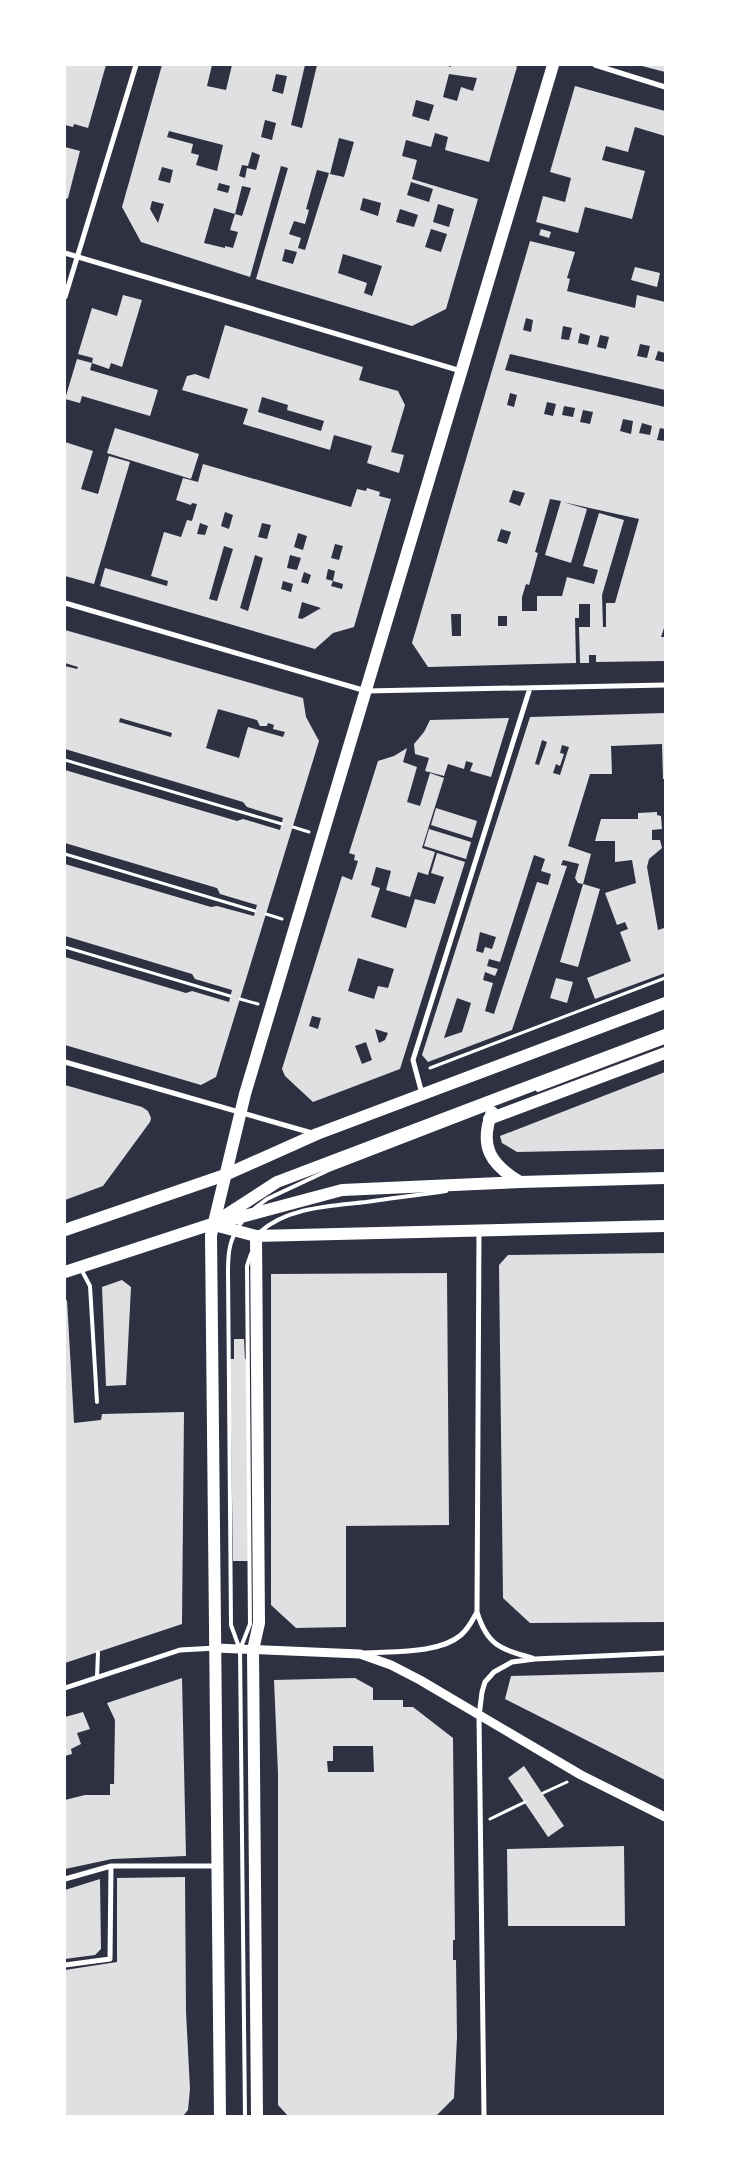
<svg xmlns="http://www.w3.org/2000/svg" width="730" height="2181" font-family="'Sofia Sans Condensed',sans-serif">
<style>
.building{fill:#e0e0e3;fill-rule:evenodd}
.lines{fill:none;stroke-linecap:round;stroke-linejoin:round}
.path{stroke:#fff;stroke-width:3}
.service{stroke:#fff;stroke-width:4}
.minor{stroke:#fff;stroke-width:5}
.tertiary{stroke:#fff;stroke-width:9}
.primary{stroke:#fff;stroke-width:12}
</style>
<rect width="100%" height="100%" fill="#2d3142"/>
<path class="building" d="M 65,65 L 106,65 L 88,128 L 74,124 L 73,127 L 65,125 Z
M 162,65 L 212,65 L 207,86 L 226,90 L 232,65 L 305,65 L 291,125 L 302,128 L 317,65 L 445,65 L 451,67 L 451,65 L 515,65 L 517,67 L 489,162 L 445,150 L 448,137 L 435,133 L 431,147 L 406,140 L 402,156 L 417,160 L 412,179 L 478,199 L 446,309 L 412,326 L 256,279 L 288,168 L 281,166 L 250,277 L 141,242 L 122,207 ZM 276,74 L 287,76 L 283,94 L 272,91 ZM 449,74 L 477,78 L 473,91 L 461,87 L 457,101 L 443,97 ZM 416,100 L 434,105 L 429,121 L 412,116 ZM 265,120 L 276,123 L 272,140 L 261,137 ZM 169,131 L 223,145 L 217,171 L 196,165 L 199,155 L 191,153 L 193,144 L 167,137 ZM 339,138 L 354,142 L 344,177 L 330,174 ZM 252,152 L 260,155 L 256,170 L 247,168 L 245,178 L 239,176 L 242,165 L 248,166 ZM 162,167 L 173,170 L 170,183 L 158,180 ZM 317,170 L 329,173 L 305,250 L 298,248 L 301,238 L 289,234 L 294,221 L 305,224 L 309,210 L 306,209 ZM 411,182 L 433,189 L 429,202 L 407,195 ZM 219,183 L 230,186 L 228,193 L 217,190 ZM 242,186 L 251,188 L 242,216 L 235,214 L 230,230 L 238,232 L 233,248 L 225,246 L 225,248 L 204,243 L 214,208 L 235,214 ZM 363,198 L 381,203 L 378,216 L 360,210 ZM 152,201 L 164,204 L 158,223 L 150,209 ZM 438,204 L 454,209 L 449,227 L 433,222 ZM 400,209 L 418,215 L 414,227 L 396,222 ZM 431,229 L 447,234 L 441,252 L 425,247 ZM 285,249 L 297,252 L 293,264 L 282,261 ZM 343,254 L 382,266 L 372,296 L 364,293 L 367,283 L 338,273 Z
M 642,65 L 665,65 L 665,72 L 642,66 Z
M 575,86 L 665,111 L 665,136 L 635,127 L 628,152 L 606,146 L 602,160 L 645,171 L 632,219 L 585,207 L 578,233 L 536,222 L 543,196 L 565,202 L 571,178 L 550,172 Z
M 65,147 L 80,151 L 68,198 L 65,200 Z
M 541,229 L 551,232 L 549,238 L 539,235 Z
M 530,241 L 575,252 L 567,278 L 570,279 L 567,291 L 635,308 L 637,295 L 665,302 L 665,353 L 658,351 L 655,360 L 665,362 L 665,390 L 510,354 L 505,370 L 665,407 L 665,429 L 660,428 L 657,440 L 665,441 L 665,625 L 661,637 L 665,637 L 665,661 L 596,662 L 596,655 L 589,655 L 589,663 L 580,663 L 579,627 L 590,627 L 590,604 L 579,604 L 579,618 L 575,618 L 576,663 L 428,667 L 412,643 ZM 526,318 L 533,320 L 531,332 L 523,330 ZM 563,326 L 572,328 L 569,340 L 561,339 ZM 580,333 L 590,336 L 588,345 L 578,343 ZM 600,335 L 609,337 L 606,349 L 597,347 ZM 640,344 L 650,346 L 647,358 L 637,356 ZM 510,393 L 517,395 L 514,407 L 507,405 ZM 547,402 L 556,404 L 553,416 L 544,414 ZM 564,406 L 575,408 L 573,417 L 562,415 ZM 583,410 L 593,412 L 590,424 L 580,422 ZM 623,419 L 633,421 L 631,434 L 620,431 ZM 642,423 L 652,426 L 650,435 L 639,433 ZM 513,490 L 525,493 L 520,506 L 509,502 ZM 550,499 L 561,501 L 545,555 L 571,563 L 587,509 L 563,502 L 639,519 L 615,603 L 606,603 L 606,627 L 603,627 L 602,595 L 624,520 L 599,513 L 583,566 L 598,570 L 594,584 L 567,577 L 562,596 L 537,596 L 537,611 L 522,611 L 522,597 L 526,584 L 529,585 L 538,553 L 535,552 ZM 501,529 L 511,532 L 507,544 L 497,541 ZM 451,614 L 461,614 L 461,636 L 452,636 ZM 498,616 L 507,616 L 507,626 L 498,626 Z
M 635,267 L 660,273 L 657,287 L 631,280 Z
M 123,295 L 142,300 L 122,367 L 111,363 L 109,369 L 92,363 L 93,358 L 78,354 L 92,308 L 117,316 Z
M 225,325 L 363,367 L 359,380 L 398,391 L 405,405 L 391,452 L 404,455 L 399,473 L 367,463 L 372,446 L 334,435 L 330,450 L 243,424 L 248,409 L 182,390 L 187,376 L 195,374 L 209,379 ZM 262,397 L 288,405 L 287,410 L 324,421 L 321,431 L 258,412 Z
M 77,359 L 92,363 L 90,370 L 158,390 L 150,416 L 82,396 L 80,403 L 65,399 Z
M 115,428 L 199,454 L 191,479 L 107,453 Z
M 65,442 L 93,451 L 81,489 L 98,494 L 109,456 L 130,462 L 94,584 L 65,576 Z
M 203,464 L 351,507 L 357,489 L 366,491 L 367,488 L 380,492 L 379,496 L 391,499 L 354,627 L 333,633 L 315,649 L 100,586 L 105,568 L 167,586 L 168,581 L 151,576 L 164,532 L 181,537 L 187,520 L 192,521 L 197,504 L 192,503 L 191,505 L 176,500 L 183,478 L 198,482 ZM 225,512 L 233,515 L 229,529 L 221,526 ZM 200,523 L 208,526 L 205,535 L 197,534 ZM 262,523 L 271,525 L 267,539 L 258,537 ZM 298,533 L 307,536 L 303,550 L 294,547 ZM 335,544 L 343,546 L 339,560 L 331,558 ZM 224,546 L 233,549 L 217,601 L 209,599 ZM 255,555 L 263,558 L 248,611 L 240,608 ZM 290,555 L 301,558 L 297,570 L 287,568 ZM 328,569 L 335,571 L 333,581 L 343,584 L 342,589 L 331,586 L 333,581 L 326,579 ZM 304,572 L 311,575 L 308,584 L 301,582 ZM 283,581 L 293,584 L 291,592 L 281,589 ZM 302,602 L 321,608 L 302,619 L 298,618 Z
M 65,630 L 303,698 L 306,717 L 319,741 L 216,1077 L 201,1085 L 65,1045 L 65,957 L 186,993 L 192,991 L 229,1002 L 232,990 L 195,979 L 192,974 L 65,936 L 65,864 L 211,907 L 217,906 L 254,916 L 257,905 L 220,894 L 217,888 L 65,843 L 65,770 L 237,821 L 243,819 L 280,830 L 283,818 L 247,807 L 243,802 L 65,749 L 65,666 L 77,669 L 78,667 L 65,663 ZM 218,709 L 257,720 L 260,726 L 267,726 L 268,723 L 274,725 L 273,729 L 285,732 L 283,737 L 248,727 L 239,758 L 206,748 ZM 120,718 L 172,733 L 171,737 L 119,722 Z
M 665,713 L 665,779 L 663,779 L 662,744 L 611,746 L 612,774 L 590,774 L 568,846 L 591,854 L 583,884 L 578,883 L 575,878 L 579,864 L 563,860 L 561,865 L 567,866 L 512,1030 L 428,1062 L 422,1055 L 530,717 ZM 542,740 L 547,742 L 539,765 L 535,764 ZM 562,745 L 569,747 L 560,775 L 553,773 L 556,764 L 560,766 L 564,754 L 560,753 ZM 534,855 L 545,859 L 541,871 L 551,874 L 548,885 L 537,882 L 494,1014 L 485,1011 L 493,983 L 483,980 L 485,972 L 495,976 L 498,969 L 487,966 L 489,959 L 500,962 ZM 480,932 L 496,937 L 492,949 L 485,947 L 483,953 L 476,951 ZM 457,998 L 471,1003 L 468,1013 L 462,1032 L 444,1038 Z
M 509,718 L 491,777 L 470,771 L 473,763 L 466,761 L 464,769 L 448,764 L 444,776 L 425,771 L 429,758 L 415,754 L 414,744 L 424,732 L 430,720 Z
M 407,748 L 403,762 L 417,767 L 407,802 L 420,806 L 430,773 L 444,778 L 422,848 L 435,852 L 428,875 L 418,872 L 410,897 L 386,890 L 391,871 L 376,867 L 371,885 L 380,888 L 371,917 L 406,928 L 415,899 L 435,904 L 444,877 L 431,873 L 437,853 L 465,862 L 400,1069 L 313,1102 L 285,1076 L 282,1069 L 342,876 L 352,880 L 358,861 L 354,860 L 355,855 L 349,853 L 378,761 L 394,756 ZM 358,958 L 394,969 L 388,988 L 378,986 L 374,999 L 348,991 ZM 312,1016 L 321,1018 L 318,1029 L 309,1026 ZM 375,1029 L 388,1033 L 385,1040 L 379,1043 ZM 366,1042 L 372,1060 L 362,1064 L 355,1046 Z
M 436,808 L 477,821 L 472,838 L 431,825 Z
M 657,812 L 657,815 L 661,816 L 662,829 L 652,830 L 652,840 L 660,840 L 662,848 L 649,859 L 647,867 L 658,930 L 664,928 L 665,932 L 665,973 L 595,999 L 587,978 L 631,961 L 620,932 L 628,929 L 625,922 L 617,925 L 605,893 L 636,883 L 632,860 L 615,862 L 615,841 L 595,841 L 601,819 L 638,819 L 638,813 Z
M 429,829 L 471,842 L 466,859 L 424,846 Z
M 583,884 L 600,889 L 578,967 L 560,962 Z
M 556,978 L 573,982 L 567,1003 L 550,998 Z
M 665,1072 L 665,1149 L 517,1152 L 502,1143 L 500,1136 Z
M 65,1085 L 142,1107 L 148,1111 L 151,1118 L 150,1122 L 103,1186 L 65,1200 Z
M 665,1253 L 665,1622 L 530,1623 L 503,1598 L 499,1265 L 508,1255 Z
M 447,1273 L 449,1525 L 346,1526 L 346,1627 L 296,1628 L 271,1605 L 271,1274 Z
M 122,1280 L 131,1287 L 126,1385 L 106,1386 L 102,1287 Z
M 67,1300 L 74,1423 L 101,1420 L 102,1414 L 184,1412 L 182,1624 L 65,1663 L 65,1301 Z
M 234,1339 L 244,1339 L 245,1359 L 249,1359 L 251,1561 L 233,1561 L 230,1359 L 234,1359 Z
M 665,1672 L 665,1780 L 505,1699 L 511,1676 Z
M 182,1678 L 186,1856 L 112,1859 L 65,1869 L 65,1800 L 85,1795 L 110,1795 L 110,1784 L 114,1784 L 115,1720 L 107,1703 Z
M 355,1678 L 373,1688 L 373,1700 L 403,1700 L 403,1707 L 413,1707 L 453,1738 L 455,1940 L 453,1940 L 453,1960 L 456,1960 L 457,2037 L 454,2098 L 436,2116 L 288,2116 L 278,2105 L 278,1773 L 274,1680 ZM 333,1746 L 373,1746 L 374,1772 L 328,1772 L 327,1761 L 333,1761 Z
M 83,1712 L 90,1729 L 77,1733 L 81,1744 L 71,1749 L 72,1754 L 65,1756 L 65,1717 Z
M 524,1766 L 564,1826 L 548,1837 L 508,1778 Z
M 624,1846 L 625,1926 L 508,1926 L 507,1849 Z
M 185,1877 L 186,2012 L 190,2089 L 188,2110 L 183,2116 L 65,2116 L 65,1970 L 117,1962 L 117,1878 Z
M 100,1879 L 101,1949 L 95,1955 L 65,1959 L 65,1890 Z"/>
<g class="lines">
<path class="path" d="M 65,760 L 282,824
M 293,827 L 309,832
M 65,854 L 255,911
M 266,914 L 282,919
M 65,947 L 230,996
M 240,999 L 258,1004
M 430,1068 L 665,978
M 543,1793 L 567,1782
M 490,1819 L 525,1802"/>
<path class="service" d="M 538,1090 L 665,1042
M 255,1208 L 267,1199 L 329,1170 L 487,1109
M 243,1220 C 230,1238 228,1249 228,1271 L 231,1625 L 240,1650 L 245,2116
M 260,1232 C 288,1207 331,1206 366,1202 C 393,1198 420,1195 446,1191
M 81,1269 L 90,1286 L 97,1402
M 241,1647 L 250,1624 L 247,1266 L 251,1254
M 97,1677 L 98,1652"/>
<path class="minor" d="M 595,65 L 665,87
M 65,253 L 461,371
M 65,297 L 136,65
M 65,603 L 366,691 L 665,685
M 65,1062 L 312,1133
M 422,1094 L 413,1060 L 530,688
M 479,1231 L 477,1612 C 487,1645 500,1649 532,1658
M 365,1653 C 393,1651 439,1654 461,1635 C 469,1628 472,1621 477,1612
M 65,1688 L 180,1650 L 216,1648
M 65,1879 L 111,1866 L 218,1866
M 65,1965 L 110,1959 L 111,1866
M 484,2116 L 479,1716 L 482,1692 L 485,1682 L 494,1672 L 512,1662 L 535,1659 L 665,1653"/>
<path class="tertiary" d="M 216,1648 L 360,1654 L 391,1665 L 420,1680 L 581,1775 L 665,1817"/>
<path class="primary" d="M 492,1112 C 479,1146 490,1164 520,1182
M 489,1119 L 665,1053
M 222,1222 L 342,1190 L 520,1182 L 665,1178
M 214,1225 L 256,1236 L 665,1226
M 65,1230 L 225,1175 L 317,1134 L 665,1003
M 256,1236 L 259,1623 L 253,1650 L 257,2116
M 65,1272 L 212,1224 L 277,1182 L 665,1035
M 220,2116 L 211,1235 L 245,1094 L 553,65"/>
</g>
<rect width="730" height="2181" fill="none" stroke="#ffffff" stroke-width="132"/>
</svg>
